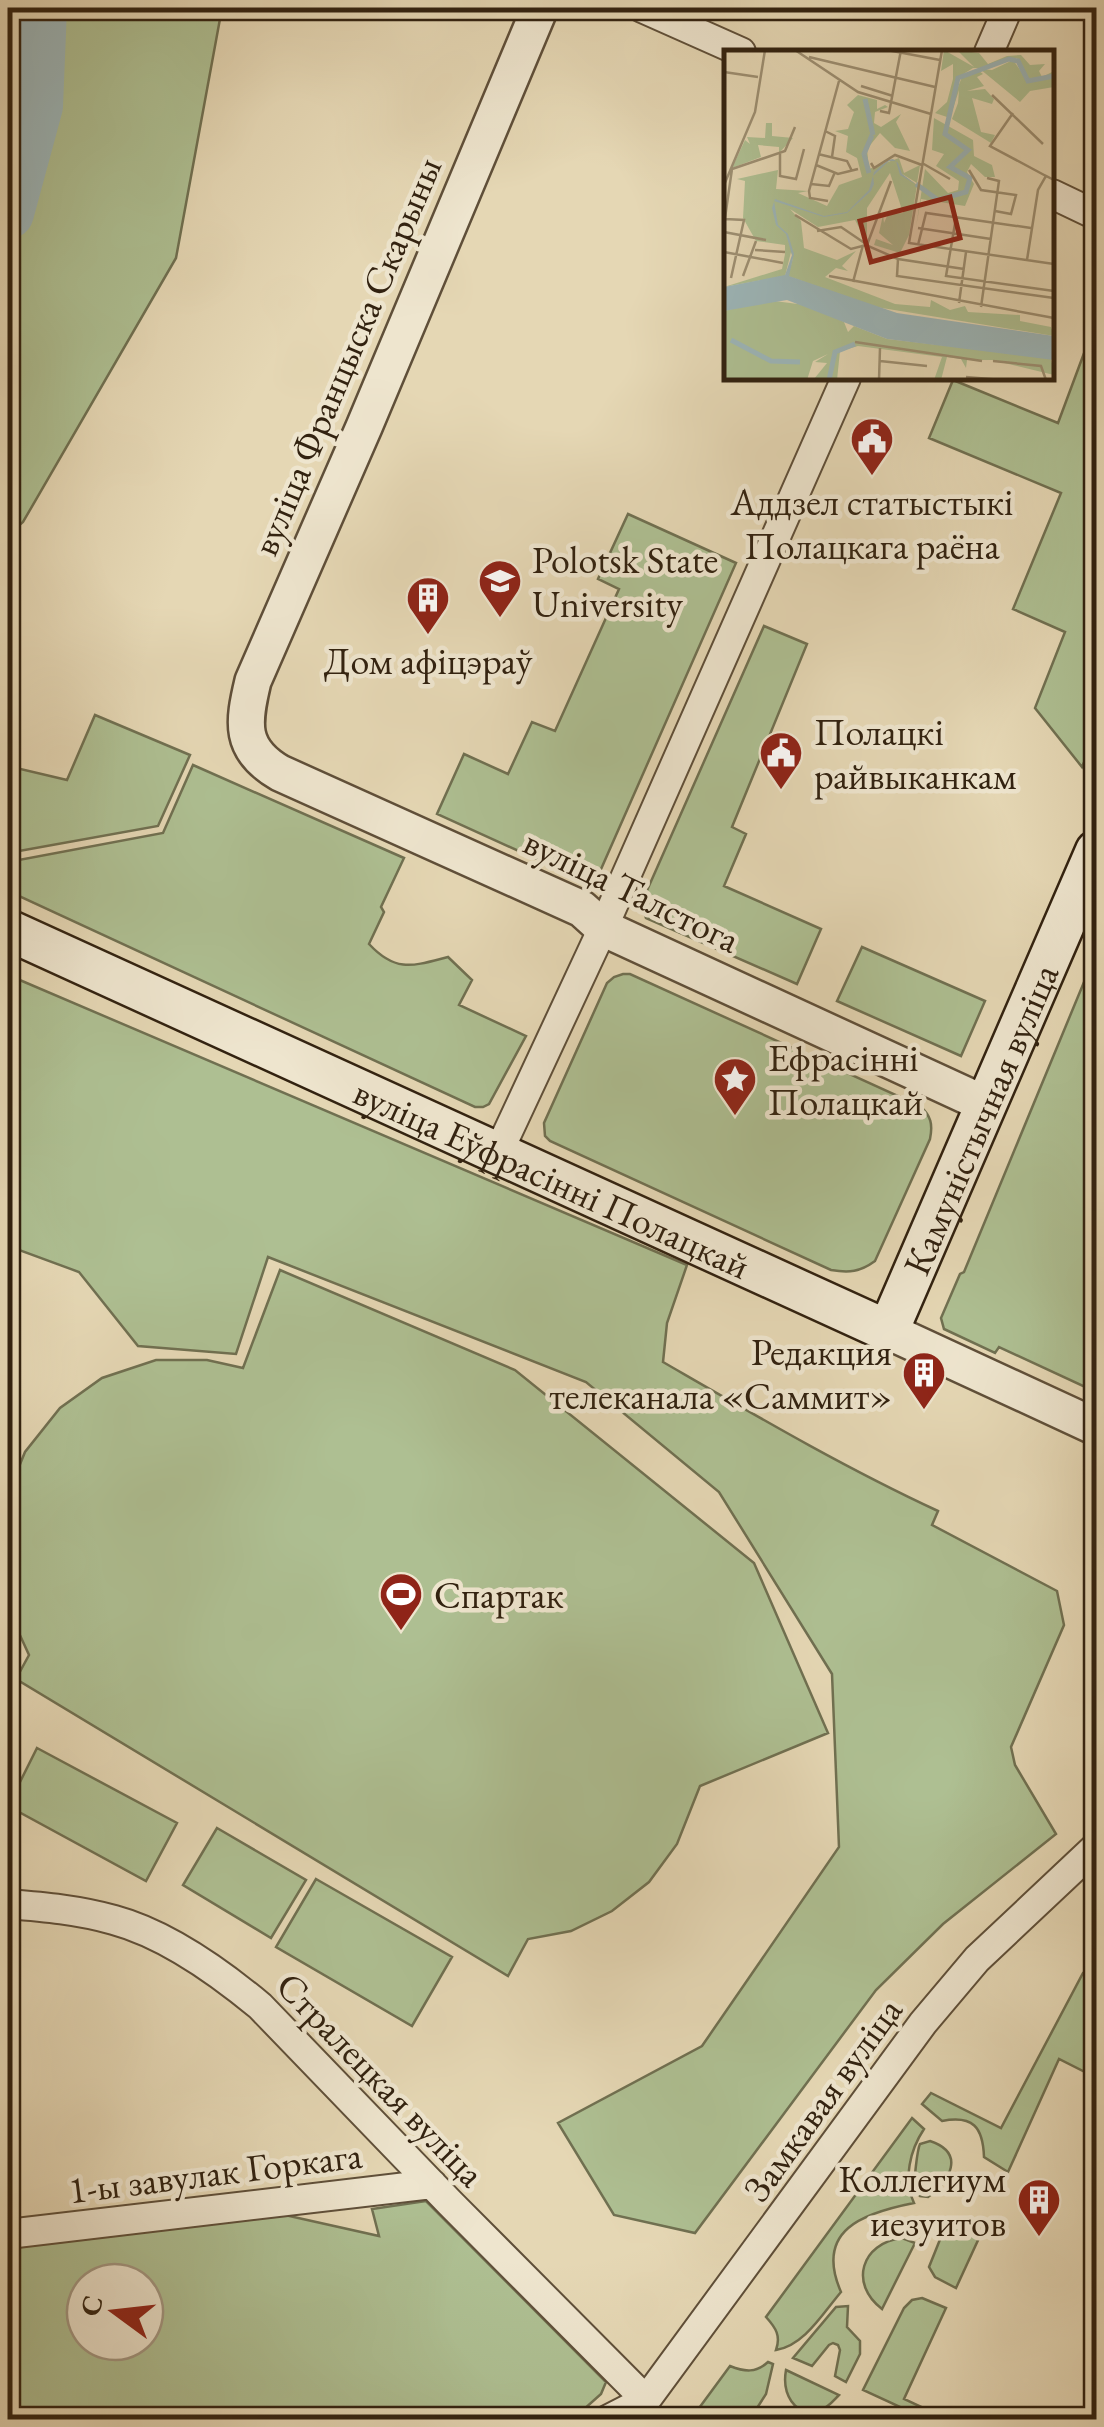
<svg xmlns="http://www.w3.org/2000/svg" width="1104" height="2427" font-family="'EB Garamond',serif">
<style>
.green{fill:#aebf92;stroke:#707051;stroke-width:2.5;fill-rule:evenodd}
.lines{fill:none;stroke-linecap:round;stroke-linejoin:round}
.river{stroke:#9cb6b9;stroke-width:52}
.minor-casing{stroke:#5f4f39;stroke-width:32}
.tertiary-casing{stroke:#5f4f39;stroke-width:40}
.secondary-casing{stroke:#322210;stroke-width:45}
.minor{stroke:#eee5ce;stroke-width:28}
.tertiary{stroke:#eee5ce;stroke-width:35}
.secondary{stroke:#eee5ce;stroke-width:40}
.labels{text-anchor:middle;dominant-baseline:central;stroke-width:9;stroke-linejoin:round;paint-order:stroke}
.street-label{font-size:38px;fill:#322210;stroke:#eee5ce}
.poi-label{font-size:38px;fill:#322210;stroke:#eee5ce;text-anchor:start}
.inset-river{fill:none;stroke:#9cb6b9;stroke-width:5}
.inset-road{fill:none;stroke:#9d8f72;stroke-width:2.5}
.view{fill:#8f2418;fill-opacity:0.15;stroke:#8f2418;stroke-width:5}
.inset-edge{fill:none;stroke:#322210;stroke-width:5}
</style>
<rect width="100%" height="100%" fill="#e5d7b4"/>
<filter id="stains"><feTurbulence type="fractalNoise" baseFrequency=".002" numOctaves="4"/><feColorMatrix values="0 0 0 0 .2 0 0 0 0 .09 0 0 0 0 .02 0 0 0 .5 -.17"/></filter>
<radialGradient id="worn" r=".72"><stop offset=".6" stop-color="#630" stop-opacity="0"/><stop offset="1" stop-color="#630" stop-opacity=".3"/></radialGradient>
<path class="green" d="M 8,8 L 222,8 L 176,258 L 23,522 L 8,535 Z
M 1096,321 L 1096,734 L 1082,767 L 1035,708 L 1065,632 L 1013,609 L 1061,493 L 929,438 L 953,380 L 1058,423 Z
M 628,514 L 736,563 L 594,885 L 437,814 L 464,754 L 508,774 L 532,722 L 555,731 L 619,589 L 598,579 Z
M 764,626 L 807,644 L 732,827 L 746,834 L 724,886 L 821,929 L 797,984 L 646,918 L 641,904 Z
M 95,715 L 190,755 L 158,826 L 8,853 L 8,766 L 67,780 Z
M 193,765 L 404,858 L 381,907 L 384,912 L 369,944 C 396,973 413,966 448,957 L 472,980 L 459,1005 L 526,1036 L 489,1104 L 483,1107 L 475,1107 L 8,891 L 8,862 L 163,833 Z
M 862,947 L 985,1001 L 961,1056 L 837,1001 Z
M 1096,958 L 1096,1392 L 999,1347 L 995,1353 L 944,1329 L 941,1318 L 960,1274 L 964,1272 L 1089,970 L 1091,970 Z
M 623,974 L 630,974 L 920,1106 C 931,1116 933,1124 930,1139 L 875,1261 C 860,1272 849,1273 831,1270 L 550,1141 L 545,1136 L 544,1123 L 607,983 L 614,977 Z
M 8,975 L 687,1265 L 667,1323 L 663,1362 C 753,1414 843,1467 938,1511 L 932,1525 L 1057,1591 L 1064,1625 L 1011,1747 L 1015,1765 L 1056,1834 L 943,1924 L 876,1990 L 695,2233 L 614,2215 L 558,2123 L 702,2046 L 839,1847 L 832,1674 L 719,1492 L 586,1382 L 268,1257 L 236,1354 L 138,1346 L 79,1272 L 8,1246 Z
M 280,1270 L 515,1370 L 754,1563 L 828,1733 L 700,1786 L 677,1844 L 649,1882 L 612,1911 L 571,1931 L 528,1939 L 508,1976 L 16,1679 L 29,1655 L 8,1609 L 8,1494 L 25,1452 L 60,1408 L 102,1378 L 156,1360 L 207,1360 L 243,1368 Z
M 37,1748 L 177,1823 L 146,1881 L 8,1806 Z
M 217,1828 L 306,1880 L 271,1938 L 183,1885 Z
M 316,1879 L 452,1957 L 412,2026 L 276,1947 Z
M 1083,1973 L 1096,1973 L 1096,2063 L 1091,2075 L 1059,2059 L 1008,2172 L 984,2157 C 983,2127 973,2115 942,2121 L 922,2104 L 931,2093 L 1001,2128 Z
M 912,2118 L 924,2129 C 910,2150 903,2179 914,2203 C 863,2213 814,2230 841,2292 C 823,2313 804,2346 776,2350 C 781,2336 776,2328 766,2317 Z
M 930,2141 C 966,2153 950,2181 928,2197 L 920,2196 L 914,2190 C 914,2182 917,2150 920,2144 Z
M 426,2201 L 606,2382 L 601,2394 L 573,2419 L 8,2419 L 8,2247 L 276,2213 L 379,2236 L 372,2209 ZM 85,2282 L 145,2282 L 145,2342 L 85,2342 Z
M 952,2228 L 959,2228 L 979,2238 L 956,2288 L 935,2277 L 929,2267 L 941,2237 Z
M 902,2238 L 915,2243 L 882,2309 C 849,2284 861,2243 902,2238 Z
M 922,2298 L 946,2308 L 904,2399 L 947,2419 L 926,2419 L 863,2390 L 904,2308 L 912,2300 Z
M 848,2306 L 847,2327 L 860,2341 L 860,2354 L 846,2382 L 835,2376 L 840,2350 L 838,2345 L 833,2343 L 829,2345 L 812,2366 L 793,2358 L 836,2307 Z
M 768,2362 L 773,2364 L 766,2394 L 750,2419 L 691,2419 L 730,2366 C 745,2372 756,2373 768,2362 Z
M 786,2370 L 839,2395 C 834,2400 828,2408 820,2410 C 793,2418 782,2392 786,2370 Z"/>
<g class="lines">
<path class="river" d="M 8,213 L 37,106 L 41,8"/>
<g class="minor-casing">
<path id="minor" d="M 642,8 L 741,52
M 989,52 L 1008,8
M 1052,194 L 1096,215
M 498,1153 L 603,928 L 846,378
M 8,1904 C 44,1907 79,1910 114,1920 C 166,1934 219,1972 260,2006 L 450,2203 L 646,2400
M 8,2234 L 432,2184
M 607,2420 L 646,2400
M 637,2420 L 646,2400 L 923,2023 L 977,1959 L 1096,1847"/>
</g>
<g class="tertiary-casing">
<path id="tertiary" d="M 540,8 L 364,427 L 253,681 C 243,723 239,749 280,773 L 582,909 L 603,928 L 987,1105
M 888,1331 L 1096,1427"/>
</g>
<g class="secondary-casing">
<g id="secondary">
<path id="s1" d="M 8,930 L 888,1331 L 1096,851"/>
</g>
</g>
<use href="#minor" class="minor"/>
<use href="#tertiary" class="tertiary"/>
<use href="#secondary" class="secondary"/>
</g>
<defs>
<g id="civic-pin" transform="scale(2.25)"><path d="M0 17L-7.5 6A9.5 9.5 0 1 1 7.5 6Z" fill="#8f2418" stroke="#eee5ce"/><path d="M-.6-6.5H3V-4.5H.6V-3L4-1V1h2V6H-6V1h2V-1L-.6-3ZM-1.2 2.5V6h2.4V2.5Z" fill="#fff"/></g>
<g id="university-pin" transform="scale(2.25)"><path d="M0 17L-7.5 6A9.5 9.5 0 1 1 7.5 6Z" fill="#8f2418" stroke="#eee5ce"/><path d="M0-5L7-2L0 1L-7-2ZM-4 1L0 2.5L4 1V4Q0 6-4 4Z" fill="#fff"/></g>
<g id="building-pin" transform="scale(2.25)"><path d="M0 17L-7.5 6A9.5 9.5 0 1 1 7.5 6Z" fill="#8f2418" stroke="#eee5ce"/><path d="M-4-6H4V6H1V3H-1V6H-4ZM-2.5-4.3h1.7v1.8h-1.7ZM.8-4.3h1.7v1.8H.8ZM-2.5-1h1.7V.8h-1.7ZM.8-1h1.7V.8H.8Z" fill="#fff"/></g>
<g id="sight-pin" transform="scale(2.25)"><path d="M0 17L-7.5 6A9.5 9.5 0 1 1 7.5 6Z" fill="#8f2418" stroke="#eee5ce"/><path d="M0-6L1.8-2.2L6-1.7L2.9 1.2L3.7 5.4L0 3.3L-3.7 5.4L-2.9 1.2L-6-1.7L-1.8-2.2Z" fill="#fff"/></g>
<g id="stadium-pin" transform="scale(2.25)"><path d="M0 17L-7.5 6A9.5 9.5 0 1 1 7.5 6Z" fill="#8f2418" stroke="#eee5ce"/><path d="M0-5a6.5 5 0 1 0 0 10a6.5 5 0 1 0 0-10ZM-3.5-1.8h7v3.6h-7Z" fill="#fff"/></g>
</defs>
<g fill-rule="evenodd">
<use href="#civic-pin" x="872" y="439"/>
<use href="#university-pin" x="500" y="581"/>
<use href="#building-pin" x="428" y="598"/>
<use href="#civic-pin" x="781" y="753"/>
<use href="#sight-pin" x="735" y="1079"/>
<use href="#building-pin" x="924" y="1373"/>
<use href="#stadium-pin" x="401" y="1594"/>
<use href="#building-pin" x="1039" y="2200"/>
</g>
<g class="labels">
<g class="street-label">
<text transform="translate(346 356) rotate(-67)">вуліца Францыска Скарыны</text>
<text transform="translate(632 890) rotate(26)">вуліца Талстога</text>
<text stroke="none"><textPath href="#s1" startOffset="1198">Камуністычная вуліца</textPath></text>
<text stroke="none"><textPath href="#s1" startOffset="598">вуліца Еўфрасінні Полацкай</textPath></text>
<text transform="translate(381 2079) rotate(46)">Стралецкая вуліца</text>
<text transform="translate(822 2099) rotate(-54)">Замкавая вуліца</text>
<text transform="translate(215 2172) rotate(-7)">1-ы завулак Горкага</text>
</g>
<g class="poi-label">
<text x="872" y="501" text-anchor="middle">Аддзел статыстыкі<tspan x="872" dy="44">Полацкага раёна</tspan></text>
<text x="532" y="559">Polotsk State<tspan x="532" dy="44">University</tspan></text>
<text x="428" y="660" text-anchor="middle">Дом афіцэраў</text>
<text x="814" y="731">Полацкі<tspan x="814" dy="44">райвыканкам</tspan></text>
<text x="768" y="1057">Ефрасінні<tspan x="768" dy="44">Полацкай</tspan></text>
<text x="892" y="1351" text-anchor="end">Редакция<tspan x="892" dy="44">телеканала «Саммит»</tspan></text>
<text x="434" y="1594">Спартак</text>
<text x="1006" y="2178" text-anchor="end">Коллегиум<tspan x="1006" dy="44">иезуитов</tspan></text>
</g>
</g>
<g transform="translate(724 50)">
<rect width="330" height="330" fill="#e5d7b4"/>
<path d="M 220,0 L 250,17 L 233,0 L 255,3 L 264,14 L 283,6 L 297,5 L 306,15 L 321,14 L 315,21 L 318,27 L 328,22 L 330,37 L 306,41 L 296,52 L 256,19 L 268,20 L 289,10 L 299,24 L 293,8 L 284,8 L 267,18 L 249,18 L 233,28 L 234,37 L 238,27 L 254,20 L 259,24 L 253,27 L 260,36 L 243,41 L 261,39 L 270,49 L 268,54 L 248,48 L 257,82 L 271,85 L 267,93 L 228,69 L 234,53 L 235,40 L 226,68 L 211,63 L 223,52 L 229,29 L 229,14 L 217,21 ZM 134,45 L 153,50 L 153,59 L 161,55 L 164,57 L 151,62 L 150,73 L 157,77 L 177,64 L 172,72 L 186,101 L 171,98 L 156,83 L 143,99 L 145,119 L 175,108 L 180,123 L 196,115 L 193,133 L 175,122 L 193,135 L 185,185 L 176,203 L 150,195 L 152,189 L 169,195 L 155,183 L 159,165 L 160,173 L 164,164 L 179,163 L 166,123 L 143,158 L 143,193 L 131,170 L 94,177 L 66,159 L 77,171 L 80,198 L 113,210 L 132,201 L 118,216 L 124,221 L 112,218 L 101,227 L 171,254 L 206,257 L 207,250 L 226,260 L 241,256 L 244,262 L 296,265 L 296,271 L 327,277 L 330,286 L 152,257 L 64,226 L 69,208 L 67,202 L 61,226 L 0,237 L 58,219 L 61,204 L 61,195 L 32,191 L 19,168 L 21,131 L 13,129 L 54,120 L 52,139 L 84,141 L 74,143 L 103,156 L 115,135 L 138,127 L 133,108 L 122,102 L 124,86 L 111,81 L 124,79 L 130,62 L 123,55 ZM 210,68 L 249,90 L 250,106 L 268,115 L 271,127 L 261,127 L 247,114 L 243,122 L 250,134 L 241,156 L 197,149 L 192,177 L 201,119 L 224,143 L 234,140 L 235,131 L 212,116 L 220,104 L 208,100 ZM 42,73 L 48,73 L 48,86 L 69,88 L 55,103 L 55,97 L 34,95 L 37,107 L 8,118 L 21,90 L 26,94 L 23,87 L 41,88 ZM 43,250 L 89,256 L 120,272 L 124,282 L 130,276 L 163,289 L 327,308 L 330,325 L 268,310 L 243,310 L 242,318 L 237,309 L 223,307 L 217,330 L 210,330 L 218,307 L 134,296 L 116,301 L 113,330 L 90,329 L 103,313 L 91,312 L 104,304 L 89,311 L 83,330 L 0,330 L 0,261 Z" fill="#aebf92"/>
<path d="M 169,109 L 174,113 L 178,124 L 193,135 L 176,125 L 172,111 L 165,111 L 149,126 L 150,134 L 147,141 L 123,163 L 100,167 L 50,151 L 54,175 L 64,184 L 70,204 L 65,226 L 173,263 L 330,286 L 330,310 L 163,289 L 63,250 L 0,261 L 0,237 L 61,225 L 68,205 L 62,184 L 52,175 L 48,158 L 51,149 L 100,166 L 123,162 L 145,140 L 150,122 L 164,110 Z" fill="#9cb6b9"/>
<path class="inset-river" d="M 141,49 L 149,85M 145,123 L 140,104 L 148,85M 192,134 L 214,150 L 242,142 L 246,128 L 226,117 L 244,100 L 221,84 L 234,28 L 285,9 L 294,11 L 304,31 L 330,26M 7,290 L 47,311 L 76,312M 105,330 L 111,302 L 131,294"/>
<path class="inset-road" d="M 71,0 L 134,42 L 207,64M 163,0 L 216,10M 218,0 L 185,193 L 330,214M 85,7 L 211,37M 0,22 L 34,27M 137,36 L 169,46M 268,45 L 319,94M 156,61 L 165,63 L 177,0M 289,63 L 266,96 L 322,126M 101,81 L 111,86 L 108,107M 56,104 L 56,126 L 72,129 L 80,99M 94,104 L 123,111 L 128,121M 147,113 L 150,118 L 171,105 L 198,115M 198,113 L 226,129M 92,115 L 114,124 L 134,119M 245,120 L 257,140 L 292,145 L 287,164 L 271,161M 87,134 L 105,136 L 111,122M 0,135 L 31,62 L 41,0M 104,151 L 86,148 L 85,141 L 115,31M 71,165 L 127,199 L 142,195 L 174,209 L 240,219M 232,168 L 222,226 L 330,241M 1,169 L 20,170 L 7,228M 0,175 L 8,119 L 61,101 L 71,77M 194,178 L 267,189M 93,181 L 117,177 L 142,194M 0,182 L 42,190M 143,195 L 167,131M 194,195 L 202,163 L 307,178M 31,200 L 61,202M 0,202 L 59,213M 174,209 L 173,226 L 330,248M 303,210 L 314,140 L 322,126 L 330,130M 19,226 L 32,191M 105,226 L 330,268M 129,232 L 139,195M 235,253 L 242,202M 257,257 L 275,131 L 263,128M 131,292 L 258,311M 156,311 L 203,316M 269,311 L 317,316 L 322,330M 242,327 L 278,330M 155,330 L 156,298"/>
<path class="view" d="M 226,147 L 236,188 L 147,212 L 136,171 Z"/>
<rect width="330" height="330" class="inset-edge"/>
</g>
<rect width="1104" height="2427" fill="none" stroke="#e5d7b4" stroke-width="40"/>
<rect x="10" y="10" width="1084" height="2407" fill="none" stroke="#322210" stroke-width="5"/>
<rect x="20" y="20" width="1064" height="2387" fill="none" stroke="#322210" stroke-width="2.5"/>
<g transform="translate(115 2312) rotate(285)"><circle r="48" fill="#eee5ce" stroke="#a39782" stroke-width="2.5"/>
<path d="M0-8L18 38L0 25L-18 38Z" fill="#8f2418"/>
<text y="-15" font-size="28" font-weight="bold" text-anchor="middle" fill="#322210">С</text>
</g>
<rect width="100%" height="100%" filter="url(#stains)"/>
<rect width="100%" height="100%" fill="url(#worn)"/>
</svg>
